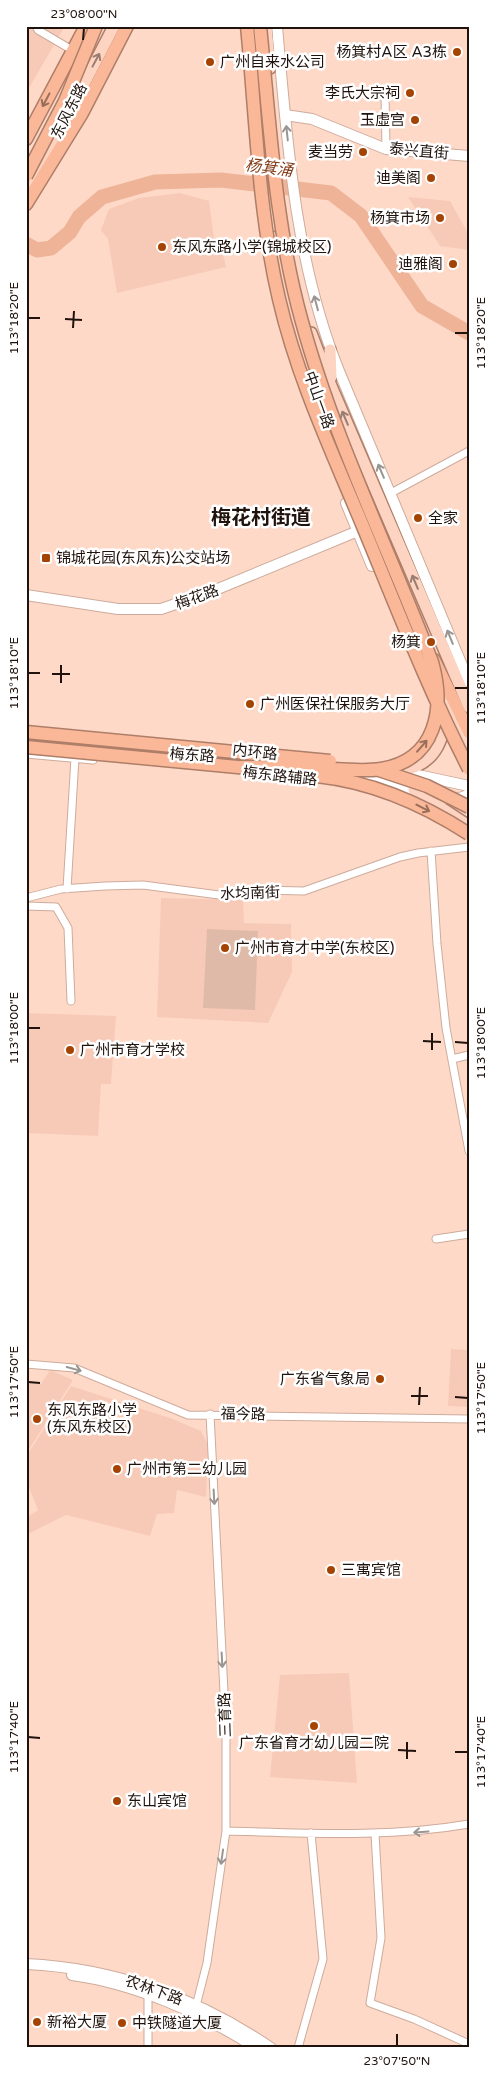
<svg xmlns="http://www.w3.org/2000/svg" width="495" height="2074" font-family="'Varela Round','Noto Sans SC',sans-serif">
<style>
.built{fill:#f7cab7}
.green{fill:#e0baa9}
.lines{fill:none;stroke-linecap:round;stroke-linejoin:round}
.river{stroke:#efb398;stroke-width:15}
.street-casing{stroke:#ceab9b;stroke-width:9}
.secondary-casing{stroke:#ceab9b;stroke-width:12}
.primary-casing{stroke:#ae7e68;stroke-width:14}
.highway-casing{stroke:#ae7e68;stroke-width:15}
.street{stroke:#fff;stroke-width:7}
.secondary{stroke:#fff;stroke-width:10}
.primary{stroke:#fdd4c2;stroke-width:11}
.highway{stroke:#fbb899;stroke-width:12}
.highway-bridge-casing{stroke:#ae7e68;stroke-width:15;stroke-linecap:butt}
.highway-bridge{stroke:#fbb899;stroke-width:12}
.oneway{stroke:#9a7d71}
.oneway2{stroke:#986e5a}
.oneway3{stroke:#9b9592}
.ticks{fill:none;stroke:#20130d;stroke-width:2}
.poi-dot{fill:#a54302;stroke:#fff;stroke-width:2}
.labels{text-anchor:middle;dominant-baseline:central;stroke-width:5;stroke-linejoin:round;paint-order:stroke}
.poi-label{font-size:15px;fill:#20130d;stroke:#fff;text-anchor:start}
.street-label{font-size:15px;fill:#20130d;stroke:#fff}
.water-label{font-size:16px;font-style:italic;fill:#853d19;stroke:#fff}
.district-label{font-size:20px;font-weight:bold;fill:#20130d;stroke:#fff}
.neatline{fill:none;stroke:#20130d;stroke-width:2}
.ticks-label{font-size:12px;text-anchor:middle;fill:#20130d}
</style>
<rect width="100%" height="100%" fill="#fed9c8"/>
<path class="built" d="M 26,26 L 65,26 L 26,93 Z
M 180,193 L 209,201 L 216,254 L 223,255 L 226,267 L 117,293 L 108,239 L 101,230 L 109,209 L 139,198 Z
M 408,197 L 450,201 L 469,235 L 469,250 L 440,246 Z
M 161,898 L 243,900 L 244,923 L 291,924 L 292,972 L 268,1023 L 157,1017 Z
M 26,1013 L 116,1016 L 111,1084 L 101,1084 L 98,1136 L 26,1133 Z
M 451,1349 L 469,1350 L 469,1407 L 448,1406 Z
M 50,1370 L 73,1380 L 26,1454 L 26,1385 L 28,1382 L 41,1384 Z
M 71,1386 L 173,1419 L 201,1431 L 208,1445 L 206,1497 L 177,1490 L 174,1513 L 157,1514 L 150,1536 L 66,1515 L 26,1535 L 26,1518 L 38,1510 L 26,1480 L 26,1457 Z
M 349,1673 L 357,1783 L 270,1777 L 280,1675 Z"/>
<path class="green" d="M 207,929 L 258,931 L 255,1010 L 203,1008 Z"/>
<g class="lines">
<path class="river" d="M 26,244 L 37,250 L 51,248 L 70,232 L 79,217 L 102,197 L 155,182 L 221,180 L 331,193 L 361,216 L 422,306 L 469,333"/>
<g class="street-casing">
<path id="street" d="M 36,26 L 38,30 L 72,50
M 385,93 L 386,149
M 391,493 L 469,451
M 26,754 L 93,760
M 251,773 L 320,779
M 431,851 L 437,944 L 446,1028 L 469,1151
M 67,889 L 75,758
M 26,898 L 61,889 L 105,886 L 143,885 L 219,895 L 260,890 L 304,891 L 400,857 L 418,853 L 469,847
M 26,906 L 56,907 L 68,928 L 71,1001
M 452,1059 L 469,1055
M 436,1239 L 469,1234
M 26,1364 L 74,1368 L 188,1415 L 469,1419
M 226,1831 C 307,1833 388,1838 469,1824
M 375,1834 L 381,1938 L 370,2003 L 414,2019 L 469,2044
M 195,2010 L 207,1963 L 226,1831 L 226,1732 L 210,1414
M 148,2048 L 148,1995
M 298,2048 L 323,1959 L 311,1833"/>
</g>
<g class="secondary-casing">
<path id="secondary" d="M 277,26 C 287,143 295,262 339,371 L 469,682
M 285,115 L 312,119 L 386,149 L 469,156
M 346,503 L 372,566
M 26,595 L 118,609 L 161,609 L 208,593 L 358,531
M 137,752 L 235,758
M 399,771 L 469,786
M 363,773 C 392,779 444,811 469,794
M 26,1964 C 114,1968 198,1998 271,2048
M 72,1975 C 134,1983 204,2014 256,2048"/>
</g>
<g class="primary-casing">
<path id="primary" d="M 266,26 L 270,68
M 30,188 L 114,26
M 277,237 C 289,314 312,387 342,458
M 311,333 L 331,386 L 469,707
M 330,350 L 331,377
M 438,685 L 469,750
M 400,771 C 430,766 443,746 445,717
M 414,790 L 469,826"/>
</g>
<g class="highway-casing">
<path id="highway" d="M 26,139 L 86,26
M 26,204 L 82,113 L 127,26
M 434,660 L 469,732"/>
</g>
<use href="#street" class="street"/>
<use href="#secondary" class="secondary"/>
<use href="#primary" class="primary"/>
<use href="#highway" class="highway"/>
<g class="highway-bridge-casing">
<path id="highway-bridge" d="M 247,26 C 256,117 258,210 279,299 C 297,377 331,450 362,524 C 396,606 428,689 469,769
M 26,176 L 65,101 L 96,26
M 26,732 L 330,761
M 26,747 L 248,768
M 241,767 C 267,767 294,768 320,768 C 340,769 361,772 381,769 C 437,760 445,708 432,662 C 389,549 334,439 302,322 C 275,226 270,125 260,26
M 379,770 L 427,786 L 469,807
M 317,776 C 372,782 423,804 469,834"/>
</g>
<use href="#highway-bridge" class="highway-bridge"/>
</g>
<defs><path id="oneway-shaft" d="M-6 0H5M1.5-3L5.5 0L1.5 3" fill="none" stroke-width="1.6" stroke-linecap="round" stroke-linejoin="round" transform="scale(1.25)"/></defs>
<g class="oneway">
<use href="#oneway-shaft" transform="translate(96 60) rotate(-62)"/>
<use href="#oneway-shaft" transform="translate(345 418) rotate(-113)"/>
<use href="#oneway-shaft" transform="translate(415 582) rotate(-113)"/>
</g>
<g class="oneway2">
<use href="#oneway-shaft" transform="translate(46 100) rotate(118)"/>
<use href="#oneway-shaft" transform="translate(422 746) rotate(-49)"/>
<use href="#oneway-shaft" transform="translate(423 808) rotate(27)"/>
</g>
<g class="oneway3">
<use href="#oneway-shaft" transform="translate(287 133) rotate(-96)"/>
<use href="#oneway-shaft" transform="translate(316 303) rotate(-105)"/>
<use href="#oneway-shaft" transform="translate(381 471) rotate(-113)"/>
<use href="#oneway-shaft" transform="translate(450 637) rotate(-112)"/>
<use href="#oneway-shaft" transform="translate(74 1369) rotate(15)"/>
<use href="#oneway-shaft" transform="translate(214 1497) rotate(87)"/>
<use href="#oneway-shaft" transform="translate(222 1660) rotate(87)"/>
<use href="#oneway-shaft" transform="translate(421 1832) rotate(176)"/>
<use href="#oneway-shaft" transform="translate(222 1857) rotate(98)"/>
</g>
<path class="ticks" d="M 83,40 L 84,28M 28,318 L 40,318M 65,319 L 82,320M 73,328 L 74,311M 455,333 L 468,333M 28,673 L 40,673M 52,674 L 70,674M 61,683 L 61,665M 455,688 L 468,688M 28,1028 L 40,1028M 423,1041 L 441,1042M 455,1042 L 468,1043M 432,1050 L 432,1033M 28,1382 L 40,1383M 411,1396 L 428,1396M 455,1397 L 468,1398M 419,1405 L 420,1387M 28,1737 L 40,1738M 398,1750 L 416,1751M 455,1752 L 468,1752M 407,1759 L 407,1742M 397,2046 L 397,2034"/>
<g class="poi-dot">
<circle cx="457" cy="52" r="5"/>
<circle cx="210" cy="62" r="5"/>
<circle cx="410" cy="93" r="5"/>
<circle cx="415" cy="120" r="5"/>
<circle cx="363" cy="152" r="5"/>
<circle cx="431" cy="178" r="5"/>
<circle cx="440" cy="218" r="5"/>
<circle cx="162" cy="247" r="5"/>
<circle cx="453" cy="264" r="5"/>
<circle cx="418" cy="518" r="5"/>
<rect x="41" y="553" width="10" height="10" rx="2.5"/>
<circle cx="431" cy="642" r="5"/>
<circle cx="250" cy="704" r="5"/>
<circle cx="225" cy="948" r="5"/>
<circle cx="70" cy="1050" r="5"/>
<circle cx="380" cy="1379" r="5"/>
<circle cx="37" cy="1419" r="5"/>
<circle cx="117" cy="1469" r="5"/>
<circle cx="331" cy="1570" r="5"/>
<circle cx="314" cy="1726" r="5"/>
<circle cx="117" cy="1801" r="5"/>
<circle cx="37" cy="2022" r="5"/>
<circle cx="122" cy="2023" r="5"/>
</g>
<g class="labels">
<g class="poi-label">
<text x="447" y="52" text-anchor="end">杨箕村A区 A3栋</text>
<text x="220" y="62">广州自来水公司</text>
<text x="400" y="93" text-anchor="end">李氏大宗祠</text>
<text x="405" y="120" text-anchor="end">玉虛宫</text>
<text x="353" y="152" text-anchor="end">麦当劳</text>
<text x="421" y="178" text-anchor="end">迪美阁</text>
<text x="430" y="218" text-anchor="end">杨箕市场</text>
<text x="172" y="247">东风东路小学(锦城校区)</text>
<text x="443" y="264" text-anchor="end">迪雅阁</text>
<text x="428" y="518">全家</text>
<text x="56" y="558">锦城花园(东风东)公交站场</text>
<text x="421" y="642" text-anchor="end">杨箕</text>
<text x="260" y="704">广州医保社保服务大厅</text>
<text x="235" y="948">广州市育才中学(东校区)</text>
<text x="80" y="1050">广州市育才学校</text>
<text x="370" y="1379" text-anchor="end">广东省气象局</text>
<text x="47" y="1410">东风东路小学<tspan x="47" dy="17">(东风东校区)</tspan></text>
<text x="127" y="1469">广州市第二幼儿园</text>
<text x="341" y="1570">三寓宾馆</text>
<text x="314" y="1743" text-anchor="middle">广东省育才幼儿园二院</text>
<text x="127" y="1801">东山宾馆</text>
<text x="47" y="2022">新裕大厦</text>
<text x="132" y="2023">中铁隧道大厦</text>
</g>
<g class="street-label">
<text transform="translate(69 111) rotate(-63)">东风东路</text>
<text transform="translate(419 151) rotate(5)">泰兴直街</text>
<text transform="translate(319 400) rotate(70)">中山一路</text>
<text transform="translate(197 597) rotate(-20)">梅花路</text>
<text transform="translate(255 752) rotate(6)">内环路</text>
<text transform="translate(192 755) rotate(4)">梅东路</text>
<text transform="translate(280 776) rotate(6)">梅东路辅路</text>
<text transform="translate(250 893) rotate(-2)">水均南街</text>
<text transform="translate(243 1414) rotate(1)">福今路</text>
<text transform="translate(225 1715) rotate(-92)">三育路</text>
<text transform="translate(154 1990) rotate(20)">农林下路</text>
</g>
<g class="water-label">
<text transform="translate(269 168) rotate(7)">杨箕涌</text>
</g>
<g class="district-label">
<text x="261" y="518">梅花村街道</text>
</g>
</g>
<rect width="495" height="2074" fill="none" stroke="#ffffff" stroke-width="55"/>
<rect x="28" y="28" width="440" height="2018" class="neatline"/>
<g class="ticks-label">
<text x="84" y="18">23°08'00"N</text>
<text transform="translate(14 318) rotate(-90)" y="4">113°18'20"E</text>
<text transform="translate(481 333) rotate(-90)" y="4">113°18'20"E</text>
<text transform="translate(14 673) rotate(-90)" y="4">113°18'10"E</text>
<text transform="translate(481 688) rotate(-90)" y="4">113°18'10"E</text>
<text transform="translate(14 1028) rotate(-90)" y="4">113°18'00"E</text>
<text transform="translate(481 1043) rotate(-90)" y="4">113°18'00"E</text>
<text transform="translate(14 1382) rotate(-90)" y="4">113°17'50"E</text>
<text transform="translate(481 1398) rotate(-90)" y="4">113°17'50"E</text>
<text transform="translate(14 1737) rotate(-90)" y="4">113°17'40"E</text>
<text transform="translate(481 1752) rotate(-90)" y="4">113°17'40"E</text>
<text x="397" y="2065">23°07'50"N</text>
</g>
</svg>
